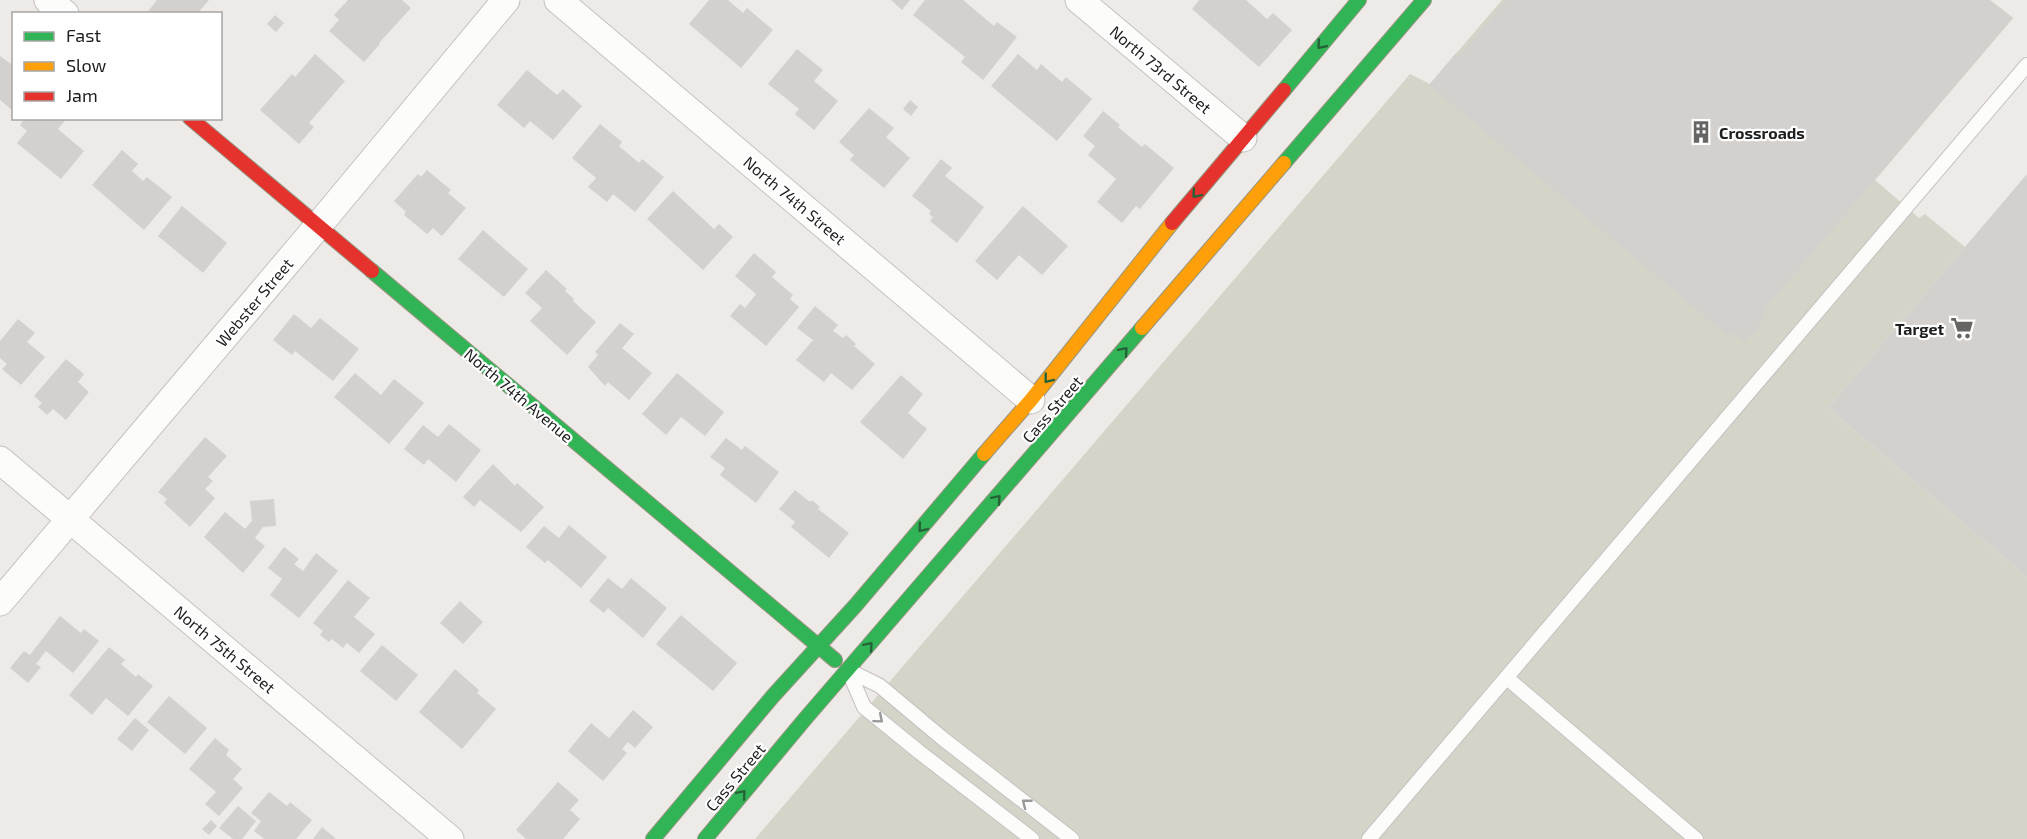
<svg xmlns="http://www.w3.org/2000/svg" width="2027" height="839" font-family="'Exo 2',sans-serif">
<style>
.construction{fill:#d6d4c9}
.building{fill:#d3d0ce}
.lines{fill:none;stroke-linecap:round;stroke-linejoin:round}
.lane-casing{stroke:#c4c2c1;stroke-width:16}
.street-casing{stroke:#c4c2c1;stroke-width:29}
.fast-casing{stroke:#969580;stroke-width:16}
.slow-casing{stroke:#969580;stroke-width:16}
.jam-casing{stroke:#969580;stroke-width:16}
.lane{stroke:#fcfcfb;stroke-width:14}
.street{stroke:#fcfcfb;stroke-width:27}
.fast{stroke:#30b455;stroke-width:14}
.slow{stroke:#ff9f0a;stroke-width:14}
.jam{stroke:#e5322d;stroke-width:14}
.oneway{stroke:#266237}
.oneway2{stroke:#989898}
.labels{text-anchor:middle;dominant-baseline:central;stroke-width:4.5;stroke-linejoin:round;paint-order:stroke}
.street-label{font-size:16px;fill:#1e1e1e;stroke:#fff}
.poi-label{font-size:16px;font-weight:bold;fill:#1e1e1e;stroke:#fff;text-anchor:start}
</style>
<rect width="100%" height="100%" fill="#edeae7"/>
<path class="construction" d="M 1502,0 L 1990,0 L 2013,18 L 1875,180 L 1919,218 L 1925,214 L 1965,247 L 1828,408 L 2027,577 L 2027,839 L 755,839 L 1410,74 L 1430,84 Z"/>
<path class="building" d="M 157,0 L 209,0 L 197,14 L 146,14 Z
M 348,0 L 402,0 L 411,8 L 379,43 L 380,44 L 364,62 L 329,31 L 339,20 L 334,15 Z
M 709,0 L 728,0 L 743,13 L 747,8 L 773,30 L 741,68 L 689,24 Z
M 891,0 L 910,0 L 902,10 Z
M 925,0 L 963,0 L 994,26 L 997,22 L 1017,37 L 983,80 L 961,62 L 965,57 L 913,15 Z
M 1199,0 L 1246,0 L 1267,19 L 1273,13 L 1292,30 L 1259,67 L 1192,9 Z
M 1507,0 L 1990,0 L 2013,18 L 1764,310 L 1767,312 L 1754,335 L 1750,333 L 1745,342 L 1733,332 L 1729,337 L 1429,85 L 1456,53 L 1459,56 Z
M 275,15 L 284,23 L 276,32 L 267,24 Z
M 797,49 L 823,70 L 814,81 L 838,101 L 814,130 L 795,114 L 799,109 L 768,84 Z
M 315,54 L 345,81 L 309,123 L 314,127 L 299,144 L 260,110 L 292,74 L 295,77 Z
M 1018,54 L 1037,70 L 1041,64 L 1062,82 L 1066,77 L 1092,99 L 1057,141 L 991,86 Z
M 0,56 L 14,66 L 12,110 L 0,100 Z
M 527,70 L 557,95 L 563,89 L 582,106 L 553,140 L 530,121 L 524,128 L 497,105 Z
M 910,100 L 918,107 L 911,116 L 903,109 Z
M 869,108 L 894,128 L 886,137 L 910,158 L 884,188 L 850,160 L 854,155 L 839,142 Z
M 1103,111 L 1120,125 L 1118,127 L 1142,147 L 1145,144 L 1174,168 L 1140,209 L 1136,206 L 1122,223 L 1097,202 L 1116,179 L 1088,155 L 1095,146 L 1083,136 Z
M 25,118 L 67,118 L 58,129 L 84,151 L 61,179 L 17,143 L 27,131 L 20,125 Z
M 600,124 L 622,142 L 619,146 L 639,163 L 642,159 L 664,177 L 635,212 L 613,194 L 607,202 L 588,187 L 596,178 L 572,158 Z
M 122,150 L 138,164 L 132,171 L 143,181 L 147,177 L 172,197 L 144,230 L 92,185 Z
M 941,159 L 952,168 L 945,176 L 984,207 L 957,243 L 930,221 L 933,217 L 929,214 L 931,211 L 912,196 Z
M 427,170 L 451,190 L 448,193 L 466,208 L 442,236 L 433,228 L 427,234 L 404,215 L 406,212 L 394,201 L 418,174 L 421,177 Z
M 2027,174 L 2027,577 L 1828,408 Z
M 673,191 L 714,229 L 719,224 L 733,237 L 703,270 L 647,219 Z
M 182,206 L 227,243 L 203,273 L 158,236 Z
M 1023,206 L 1068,246 L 1042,275 L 1019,255 L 997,280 L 975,261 Z
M 483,230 L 528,269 L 504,297 L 458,259 Z
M 754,253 L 776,272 L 772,277 L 793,295 L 790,299 L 799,307 L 766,346 L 730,316 L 740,304 L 745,308 L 756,294 L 735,276 Z
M 546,270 L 567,289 L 565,291 L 574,299 L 573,301 L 596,322 L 567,355 L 530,321 L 542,308 L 525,293 Z
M 815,306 L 838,325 L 833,331 L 843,338 L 846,335 L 856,344 L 854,346 L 875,364 L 852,390 L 831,373 L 824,382 L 796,360 L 813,340 L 797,328 Z
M 294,314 L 311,328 L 320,318 L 359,349 L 333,381 L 295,351 L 292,355 L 273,340 Z
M 18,319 L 35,333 L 27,342 L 45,357 L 21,385 L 2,369 L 7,364 L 0,358 L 0,341 Z
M 620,323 L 634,334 L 622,348 L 652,373 L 629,400 L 608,382 L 605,386 L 588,367 L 598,355 L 595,352 Z
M 66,359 L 84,374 L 78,382 L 89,392 L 66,420 L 53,409 L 47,415 L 38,407 L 42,403 L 34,396 Z
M 355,373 L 381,395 L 394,379 L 424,403 L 389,444 L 334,397 Z
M 677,373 L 724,412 L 705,436 L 681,417 L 666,435 L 642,414 Z
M 901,375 L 923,394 L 908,413 L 927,429 L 903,459 L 860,422 Z
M 449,424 L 481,450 L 456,482 L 428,459 L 424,465 L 404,449 L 423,425 L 438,437 Z
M 205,437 L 227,456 L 208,477 L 213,481 L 205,489 L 215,498 L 190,527 L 164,503 L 167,499 L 158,492 Z
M 726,438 L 742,450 L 745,446 L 779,472 L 756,503 L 720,475 L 725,468 L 710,457 Z
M 493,464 L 515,486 L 517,483 L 544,507 L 521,532 L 480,500 L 474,507 L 463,497 Z
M 795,490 L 810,502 L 812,500 L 820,507 L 818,509 L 849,533 L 829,558 L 791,527 L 795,522 L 779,509 Z
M 274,499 L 276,526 L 263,527 L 255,538 L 265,546 L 243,573 L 204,537 L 225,512 L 245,529 L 252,521 L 250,501 Z
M 569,525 L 607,557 L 581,588 L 548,560 L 545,563 L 526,547 L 544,526 L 559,538 Z
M 284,547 L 299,559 L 294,564 L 303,571 L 316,553 L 338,571 L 299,618 L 270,595 L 282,579 L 268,568 Z
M 608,578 L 622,589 L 631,578 L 667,608 L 643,638 L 608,608 L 604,613 L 589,601 Z
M 348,580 L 370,598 L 354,617 L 375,634 L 359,653 L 347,643 L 343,648 L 332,639 L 329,642 L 320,635 L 323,631 L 313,623 Z
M 460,601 L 483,622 L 463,644 L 440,623 Z
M 681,615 L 737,663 L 713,691 L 656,644 Z
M 60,616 L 81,633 L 84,629 L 99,641 L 73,673 L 46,651 L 36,664 L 41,667 L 28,683 L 10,668 L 24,651 L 30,655 Z
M 382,645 L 418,675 L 396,701 L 360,671 Z
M 109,647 L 125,660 L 121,664 L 136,677 L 138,674 L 153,686 L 128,716 L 106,698 L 92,715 L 69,695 Z
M 455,669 L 479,690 L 477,693 L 496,709 L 462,749 L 419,712 Z
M 169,696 L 207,728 L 185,754 L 147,722 Z
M 633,710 L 653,727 L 635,748 L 628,742 L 622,749 L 627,753 L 603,781 L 568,751 L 591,723 L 609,738 Z
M 135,718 L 149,730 L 132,751 L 117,739 Z
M 215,738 L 229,750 L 226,755 L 242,769 L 233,779 L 243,788 L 219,816 L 205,804 L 216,792 L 189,769 Z
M 558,782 L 579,800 L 570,810 L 580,819 L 563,839 L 526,839 L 516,830 Z
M 269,792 L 287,806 L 290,802 L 312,820 L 296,839 L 264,839 L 254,831 L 261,821 L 251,813 Z
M 238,806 L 256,821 L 242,839 L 233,839 L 219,828 Z
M 211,820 L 217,826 L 209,835 L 202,829 Z
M 322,827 L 336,839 L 313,839 Z"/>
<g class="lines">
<g class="lane-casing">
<path id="lane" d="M 848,670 L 880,686 L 942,738 L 1072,839
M 848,670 L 864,707 L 918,751 L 1032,839
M 1507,678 L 1696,839
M 1369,839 L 2027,65"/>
</g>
<g class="street-casing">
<path id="street" d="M 48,0 L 65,14
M 558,0 L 1031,400
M 1079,0 L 1243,138
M 0,460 L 450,839
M 0,602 L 318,226 L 506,0"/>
</g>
<g class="fast-casing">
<path id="fast" d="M 1284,90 L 1359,0
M 1284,163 L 1424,0
M 372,271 L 835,660
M 653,839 L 773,696 L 855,606 L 984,454
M 705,839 L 805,719 L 1142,328"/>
</g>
<g class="slow-casing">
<path id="slow" d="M 1142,328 L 1284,163
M 984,454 L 1031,400 L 1172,223"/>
</g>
<g class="jam-casing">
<path id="jam" d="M 190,118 L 372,271
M 1172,223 L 1284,90"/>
</g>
<use href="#lane" class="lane"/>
<use href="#street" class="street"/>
<use href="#fast" class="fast"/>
<use href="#slow" class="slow"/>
<use href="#jam" class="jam"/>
</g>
<defs><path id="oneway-chevron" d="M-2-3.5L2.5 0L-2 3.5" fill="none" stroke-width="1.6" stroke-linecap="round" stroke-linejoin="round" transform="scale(1.5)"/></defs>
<g class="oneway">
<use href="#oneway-chevron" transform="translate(1321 45) rotate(130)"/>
<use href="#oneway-chevron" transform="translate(1196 194) rotate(130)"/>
<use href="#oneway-chevron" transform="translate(1124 351) rotate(-49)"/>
<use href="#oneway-chevron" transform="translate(1048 379) rotate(128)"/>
<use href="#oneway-chevron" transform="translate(997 499) rotate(-49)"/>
<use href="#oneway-chevron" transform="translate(922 528) rotate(130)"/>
<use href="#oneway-chevron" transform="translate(869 646) rotate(-49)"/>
<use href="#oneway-chevron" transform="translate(742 794) rotate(-50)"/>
</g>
<g class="oneway2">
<use href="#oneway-chevron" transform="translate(879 719) rotate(40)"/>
<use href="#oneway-chevron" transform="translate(1026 803) rotate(-142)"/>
</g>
<defs>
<g id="building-bare" transform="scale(1.8)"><path d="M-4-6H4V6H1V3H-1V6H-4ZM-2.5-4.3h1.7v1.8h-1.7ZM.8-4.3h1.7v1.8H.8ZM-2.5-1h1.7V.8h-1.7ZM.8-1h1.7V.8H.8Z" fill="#666564" stroke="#fff" stroke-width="2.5" paint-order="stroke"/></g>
<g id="supermarket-bare" transform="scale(1.8)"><path d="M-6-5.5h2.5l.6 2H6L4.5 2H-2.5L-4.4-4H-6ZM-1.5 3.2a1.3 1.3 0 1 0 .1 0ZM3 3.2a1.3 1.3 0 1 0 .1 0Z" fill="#666564" stroke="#fff" stroke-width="2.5" paint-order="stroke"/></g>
</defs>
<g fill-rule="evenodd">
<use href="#building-bare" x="1701" y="132"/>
<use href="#supermarket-bare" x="1962" y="328"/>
</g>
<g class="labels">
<g class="street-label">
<text transform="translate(1161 69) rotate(40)">North 73rd Street</text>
<text transform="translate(795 200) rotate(40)">North 74th Street</text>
<text transform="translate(254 302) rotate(-50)">Webster Street</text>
<text transform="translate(519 395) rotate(40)">North 74th Avenue</text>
<text transform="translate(1052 409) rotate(-49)">Cass Street</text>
<text transform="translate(225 649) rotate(40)">North 75th Street</text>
<text transform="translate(735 777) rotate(-50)">Cass Street</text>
</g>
<g class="poi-label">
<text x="1719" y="132">Crossroads</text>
<text x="1944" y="328" text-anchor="end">Target</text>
</g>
</g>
<rect x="12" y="12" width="210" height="108" fill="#ffffff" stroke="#a5a5a5" stroke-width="1.5"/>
<rect x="24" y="32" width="30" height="9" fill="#30b455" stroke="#a5a5a5" stroke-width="1.5"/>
<text x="66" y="42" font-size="18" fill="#1e1e1e">Fast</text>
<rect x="24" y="62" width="30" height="9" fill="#ff9f0a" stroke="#a5a5a5" stroke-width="1.5"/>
<text x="66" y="72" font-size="18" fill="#1e1e1e">Slow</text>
<rect x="24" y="92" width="30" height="9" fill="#e5322d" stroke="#a5a5a5" stroke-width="1.5"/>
<text x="66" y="102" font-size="18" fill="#1e1e1e">Jam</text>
</svg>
